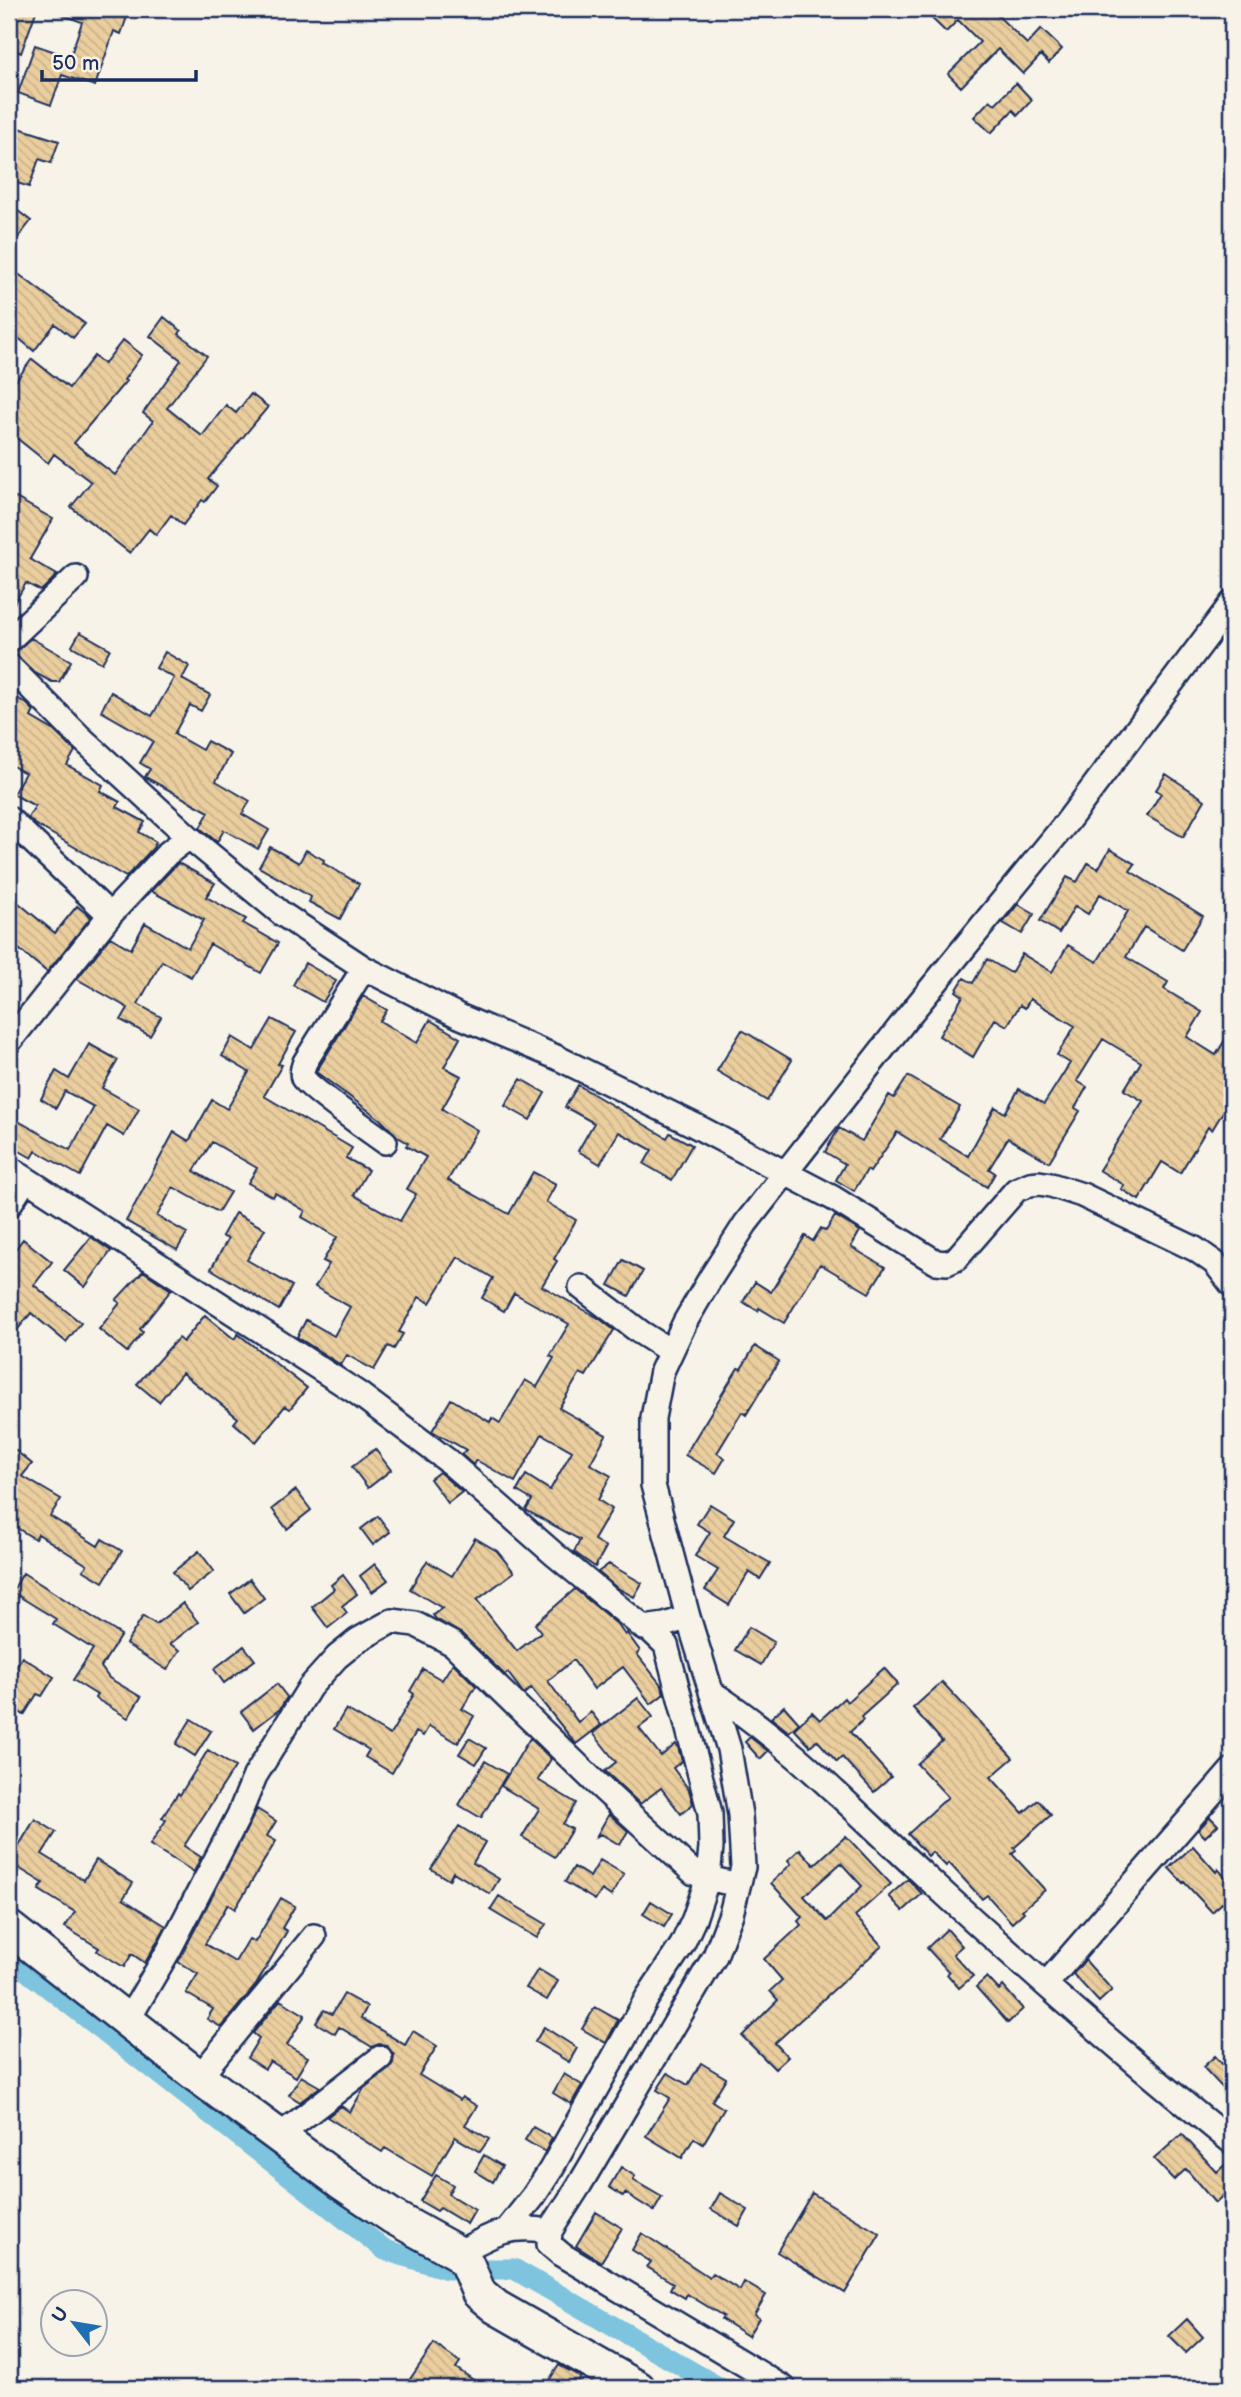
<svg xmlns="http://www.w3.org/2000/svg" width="1241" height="2397" font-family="'Balsamiq Sans',sans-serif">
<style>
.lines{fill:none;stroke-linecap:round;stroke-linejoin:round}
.canal{stroke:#7ec4de;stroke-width:21}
.building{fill:url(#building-back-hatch);stroke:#1b2f5e;stroke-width:2;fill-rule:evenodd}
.street-casing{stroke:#1b2f5e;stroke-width:28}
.secondary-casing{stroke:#1b2f5e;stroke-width:38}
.street{stroke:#f7f3e8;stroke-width:23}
.secondary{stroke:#f7f3e8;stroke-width:33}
</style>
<defs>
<pattern id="building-back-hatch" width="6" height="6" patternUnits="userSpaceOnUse" patternTransform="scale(1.75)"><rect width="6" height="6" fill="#ebce9e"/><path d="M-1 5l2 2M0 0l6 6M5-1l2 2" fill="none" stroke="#c9b18a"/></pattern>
</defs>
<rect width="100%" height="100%" fill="#f7f3e8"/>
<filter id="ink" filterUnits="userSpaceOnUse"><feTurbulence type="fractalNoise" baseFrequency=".0143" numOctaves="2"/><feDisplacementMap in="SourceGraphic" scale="14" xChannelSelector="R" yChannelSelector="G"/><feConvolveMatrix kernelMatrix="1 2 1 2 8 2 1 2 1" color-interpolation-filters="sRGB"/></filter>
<g filter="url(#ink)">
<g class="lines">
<path class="canal" d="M 9,1957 L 385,2250 L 447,2269 L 514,2269 L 720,2388"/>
</g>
<path class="building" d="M 9,9 L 37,9 L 21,53 L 9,48 Z
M 52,9 L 102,9 L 127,17 L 121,34 L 114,31 L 95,86 L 62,75 L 51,105 L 18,93 L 35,45 L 70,57 L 82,22 L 52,11 Z
M 922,9 L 991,9 L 1027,44 L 1041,29 L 1062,49 L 1049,63 L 1041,55 L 1023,74 L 998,49 L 961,87 L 948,74 L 980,42 L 958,20 L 946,32 Z
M 1016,83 L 1032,100 L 1018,115 L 1013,110 L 991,133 L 974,117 L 990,100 L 995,104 Z
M 16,127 L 59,141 L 51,163 L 39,159 L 29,187 L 9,180 L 9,149 Z
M 9,204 L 31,221 L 9,249 Z
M 9,267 L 85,324 L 73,338 L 55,324 L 34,351 L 9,330 Z
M 164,317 L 181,331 L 179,334 L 207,356 L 167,408 L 202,436 L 226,405 L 236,413 L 251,394 L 268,407 L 208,479 L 217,486 L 205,502 L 202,500 L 183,525 L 171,515 L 156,535 L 149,529 L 130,553 L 71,507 L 91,482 L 54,454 L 48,463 L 9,432 L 9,390 L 32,359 L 69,388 L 94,356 L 104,364 L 123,340 L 142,355 L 124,380 L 126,381 L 74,443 L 115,475 L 153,421 L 143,413 L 181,360 L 150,336 Z
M 9,494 L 53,519 L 30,559 L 57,575 L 41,591 L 26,583 L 9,612 Z
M 80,632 L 110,649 L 102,663 L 72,646 Z
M 31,638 L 71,661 L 59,682 L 52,682 L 35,673 L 14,653 Z
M 165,652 L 189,666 L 182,679 L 210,695 L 201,711 L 190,705 L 174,734 L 202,750 L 207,741 L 231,754 L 216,781 L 250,801 L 242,814 L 269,830 L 258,849 L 224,830 L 217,842 L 200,828 L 209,812 L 145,777 L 150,769 L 140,763 L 153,741 L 101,711 L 111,692 L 152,716 L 174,678 L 156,668 Z
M 9,693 L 27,704 L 34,711 L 31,717 L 53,730 L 75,751 L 67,765 L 103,785 L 100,791 L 120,802 L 117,807 L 145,822 L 139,832 L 156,842 L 153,848 L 126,877 L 35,824 L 28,818 L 35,806 L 13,794 L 25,773 L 9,764 Z
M 1166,774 L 1205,800 L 1183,837 L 1147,816 L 1161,793 L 1156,790 Z
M 270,847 L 299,863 L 306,850 L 324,860 L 323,863 L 359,884 L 340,919 L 309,902 L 311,897 L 259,867 Z
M 1110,849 L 1135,864 L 1130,871 L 1203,916 L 1182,950 L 1144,927 L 1126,957 L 1168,982 L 1164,989 L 1202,1012 L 1187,1037 L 1216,1055 L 1232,1028 L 1232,1097 L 1212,1130 L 1208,1127 L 1180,1173 L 1162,1162 L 1139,1200 L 1121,1189 L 1124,1185 L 1099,1170 L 1143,1101 L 1124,1090 L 1141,1062 L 1103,1039 L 1077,1081 L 1087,1087 L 1075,1108 L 1080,1111 L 1049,1162 L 1008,1138 L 989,1169 L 995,1173 L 987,1187 L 897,1132 L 870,1172 L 867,1170 L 854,1191 L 836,1180 L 845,1164 L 825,1152 L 839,1128 L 862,1141 L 889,1095 L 894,1098 L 908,1076 L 960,1107 L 940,1139 L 968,1156 L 995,1107 L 1005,1113 L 1019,1089 L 1044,1104 L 1070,1063 L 1057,1055 L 1075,1026 L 1030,999 L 1025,1008 L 1020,1005 L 1007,1026 L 995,1019 L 973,1057 L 939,1036 L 963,996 L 956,991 L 964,978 L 973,983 L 987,959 L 1011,973 L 1022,954 L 1052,972 L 1068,945 L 1097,962 L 1128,911 L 1100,894 L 1088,914 L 1075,906 L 1059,933 L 1040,921 L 1067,877 L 1077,882 L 1088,863 L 1098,869 Z
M 178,863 L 215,883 L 206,897 L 246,919 L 243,923 L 278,943 L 261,973 L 210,944 L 191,977 L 162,961 L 138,1004 L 161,1017 L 150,1036 L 121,1020 L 128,1008 L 77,979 L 110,937 L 131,949 L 145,923 L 188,948 L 204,920 L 151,891 Z
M 9,895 L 55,933 L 77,906 L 91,917 L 47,972 L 9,941 Z
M 1018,904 L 1034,914 L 1022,934 L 1003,923 Z
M 305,963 L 336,981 L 323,1002 L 293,985 Z
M 363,996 L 387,1010 L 380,1021 L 417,1043 L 430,1020 L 460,1038 L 444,1067 L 461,1076 L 442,1109 L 477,1130 L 448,1180 L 509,1214 L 533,1172 L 556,1184 L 546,1202 L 576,1220 L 554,1259 L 557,1261 L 542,1286 L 600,1319 L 614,1330 L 586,1376 L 580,1373 L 559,1408 L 606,1435 L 590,1464 L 611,1476 L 598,1500 L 612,1509 L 594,1540 L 606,1547 L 595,1567 L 574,1552 L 580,1540 L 526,1510 L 532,1500 L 517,1491 L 526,1475 L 550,1490 L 572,1451 L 542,1434 L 515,1482 L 476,1460 L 473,1465 L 461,1454 L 466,1450 L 432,1431 L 451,1399 L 490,1422 L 492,1418 L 500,1423 L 525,1380 L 537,1387 L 554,1358 L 550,1356 L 569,1324 L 514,1293 L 504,1311 L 482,1298 L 493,1278 L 458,1257 L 430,1303 L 419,1297 L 399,1332 L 403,1334 L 394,1349 L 388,1346 L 374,1370 L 347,1355 L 341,1365 L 297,1337 L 306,1320 L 334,1336 L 350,1307 L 315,1287 L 329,1264 L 323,1261 L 337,1237 L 302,1217 L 305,1211 L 275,1193 L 273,1197 L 248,1183 L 257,1168 L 212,1142 L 194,1171 L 230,1192 L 218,1212 L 173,1187 L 157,1216 L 187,1233 L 177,1250 L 126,1221 L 174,1132 L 189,1141 L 212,1100 L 227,1109 L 249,1072 L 222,1056 L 232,1037 L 254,1050 L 272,1019 L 296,1032 L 278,1064 L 282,1065 L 264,1096 L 352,1148 L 346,1158 L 368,1170 L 354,1195 L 400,1221 L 416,1194 L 407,1189 L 426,1157 L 406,1146 L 408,1143 L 398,1137 L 380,1119 L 316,1072 Z
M 742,1030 L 792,1060 L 767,1101 L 717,1071 Z
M 89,1044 L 118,1060 L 102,1088 L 139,1109 L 124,1136 L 107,1126 L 80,1176 L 36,1151 L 32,1158 L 9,1145 L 9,1116 L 70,1150 L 94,1107 L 65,1091 L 56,1108 L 41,1099 L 56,1071 L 69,1079 Z
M 521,1079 L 545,1093 L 530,1120 L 505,1106 Z
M 578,1085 L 667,1138 L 670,1133 L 692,1145 L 672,1180 L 644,1164 L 652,1150 L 619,1132 L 600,1164 L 578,1151 L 594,1123 L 565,1107 Z
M 235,1213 L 265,1229 L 247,1260 L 292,1286 L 279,1310 L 211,1269 L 228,1239 L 222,1236 Z
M 835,1216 L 860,1231 L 851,1247 L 885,1267 L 869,1293 L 820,1264 L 784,1323 L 759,1308 L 758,1311 L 743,1302 L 755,1282 L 771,1292 L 805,1236 L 813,1241 L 821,1228 L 826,1231 Z
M 91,1237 L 111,1251 L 85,1287 L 64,1270 Z
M 23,1239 L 52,1262 L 34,1285 L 81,1323 L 66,1342 L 31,1313 L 9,1340 L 9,1258 Z
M 623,1260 L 643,1271 L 629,1296 L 609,1285 Z
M 143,1271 L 171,1290 L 140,1329 L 143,1332 L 127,1352 L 99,1329 L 120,1303 L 116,1300 Z
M 205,1315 L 234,1339 L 238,1334 L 307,1388 L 290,1409 L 285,1406 L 256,1442 L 234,1423 L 238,1418 L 182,1373 L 159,1402 L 137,1384 L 178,1338 L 183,1342 Z
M 755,1346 L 779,1361 L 746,1415 L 742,1412 L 717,1453 L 725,1458 L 716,1473 L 685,1455 L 738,1368 L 741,1369 Z
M 9,1445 L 32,1464 L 22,1476 L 61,1499 L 50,1516 L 98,1546 L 102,1539 L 122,1551 L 103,1582 L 83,1570 L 87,1565 L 38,1534 L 35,1539 L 9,1523 Z
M 375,1449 L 391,1470 L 368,1488 L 352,1467 Z
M 439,1472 L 462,1492 L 448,1503 L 430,1479 Z
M 296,1490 L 311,1510 L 287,1529 L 272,1509 Z
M 710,1504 L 734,1519 L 724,1536 L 770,1563 L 760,1579 L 749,1572 L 729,1605 L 705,1590 L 718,1570 L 695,1556 L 710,1532 L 697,1524 Z
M 378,1516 L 390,1532 L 373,1545 L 361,1529 Z
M 475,1538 L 497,1551 L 514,1572 L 477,1600 L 517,1651 L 541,1632 L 535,1624 L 575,1589 L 617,1624 L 625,1635 L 627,1633 L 640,1651 L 637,1654 L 662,1686 L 664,1694 L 651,1704 L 623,1667 L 594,1689 L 573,1660 L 548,1681 L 578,1722 L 591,1712 L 601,1725 L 576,1744 L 531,1688 L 524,1694 L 508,1673 L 505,1675 L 462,1634 L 436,1619 L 433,1615 L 442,1608 L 410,1589 L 427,1561 L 452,1576 Z
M 199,1551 L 214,1571 L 188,1591 L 173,1572 Z
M 375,1564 L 388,1580 L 372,1592 L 360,1576 Z
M 609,1564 L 642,1583 L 634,1597 L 617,1588 L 598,1572 Z
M 23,1573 L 121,1635 L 101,1667 L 109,1678 L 141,1697 L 128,1718 L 95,1698 L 97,1695 L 73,1680 L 93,1649 L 53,1624 L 56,1619 L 12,1592 Z
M 343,1575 L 357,1594 L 342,1606 L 347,1613 L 328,1628 L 312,1607 L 334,1589 L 331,1585 Z
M 250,1579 L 264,1598 L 244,1613 L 230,1594 Z
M 183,1603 L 198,1622 L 170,1644 L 180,1650 L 167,1670 L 126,1644 L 143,1616 L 156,1624 Z
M 749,1627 L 774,1642 L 761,1665 L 735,1650 Z
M 244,1646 L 255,1660 L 224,1683 L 214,1669 Z
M 22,1657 L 54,1677 L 42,1696 L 37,1694 L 24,1715 L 9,1705 L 9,1679 Z
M 453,1663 L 476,1686 L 462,1709 L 474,1716 L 458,1743 L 429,1726 L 423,1736 L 416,1732 L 392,1773 L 365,1757 L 369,1750 L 334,1729 L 346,1709 L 390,1735 L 414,1694 L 410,1691 L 423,1669 L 442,1680 Z
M 884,1668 L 898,1684 L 861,1717 L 863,1720 L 850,1732 L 891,1777 L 874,1792 L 842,1757 L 837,1762 L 817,1740 L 810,1746 L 794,1729 L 812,1712 L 820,1720 L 844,1698 L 847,1702 Z
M 942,1682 L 1013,1758 L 991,1777 L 1023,1813 L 1038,1800 L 1051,1815 L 1014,1848 L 1016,1851 L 1012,1854 L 1045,1890 L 1022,1910 L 1024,1912 L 1012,1923 L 987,1895 L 982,1899 L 949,1863 L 946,1866 L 932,1852 L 928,1856 L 908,1834 L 948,1797 L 917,1764 L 942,1741 L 913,1708 Z
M 277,1684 L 287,1697 L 280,1709 L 254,1729 L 241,1712 Z
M 638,1698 L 653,1717 L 639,1728 L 661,1756 L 676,1744 L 678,1747 L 682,1761 L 673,1768 L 689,1790 L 693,1804 L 681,1814 L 661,1788 L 640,1804 L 605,1771 L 616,1762 L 593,1733 Z
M 784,1706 L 799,1723 L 789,1732 L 771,1718 Z
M 191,1719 L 211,1731 L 195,1756 L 176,1744 Z
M 750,1737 L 768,1751 L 760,1759 L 745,1742 Z
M 469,1738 L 486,1748 L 476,1764 L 459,1754 Z
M 530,1738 L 551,1759 L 538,1780 L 576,1803 L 563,1824 L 572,1829 L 555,1857 L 522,1837 L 539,1809 L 501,1786 Z
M 208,1750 L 235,1767 L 184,1846 L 201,1857 L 194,1872 L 150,1845 L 166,1820 L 162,1818 L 178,1793 L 180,1795 Z
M 485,1761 L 507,1774 L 481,1818 L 459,1805 Z
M 257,1809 L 276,1821 L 267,1836 L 276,1841 L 235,1909 L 228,1904 L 205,1944 L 235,1962 L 249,1939 L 255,1942 L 281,1898 L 295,1906 L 282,1928 L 287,1931 L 256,1985 L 221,2027 L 207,2019 L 213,2009 L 186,1993 L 198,1974 L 178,1962 Z
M 609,1814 L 628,1831 L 620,1845 L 601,1834 L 596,1837 Z
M 1210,1817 L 1218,1825 L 1205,1837 L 1198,1830 Z
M 35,1819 L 56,1832 L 42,1854 L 84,1880 L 96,1860 L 133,1883 L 123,1899 L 166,1926 L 145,1963 L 132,1954 L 124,1967 L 97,1951 L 99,1948 L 65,1927 L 75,1912 L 39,1890 L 43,1883 L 9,1862 Z
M 459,1826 L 485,1842 L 473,1863 L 499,1879 L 490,1894 L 453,1872 L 449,1880 L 431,1869 Z
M 846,1836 L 891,1884 L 855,1916 L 882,1946 L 775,2043 L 788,2057 L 775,2069 L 742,2036 L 778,2000 L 770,1991 L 782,1980 L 764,1959 L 801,1925 L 798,1921 L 802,1917 L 771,1883 L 791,1864 L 788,1860 L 800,1849 L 814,1865 ZM 841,1863 L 862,1886 L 827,1921 L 804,1896 Z
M 1193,1846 L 1216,1872 L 1218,1869 L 1232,1885 L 1232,1894 L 1212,1912 L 1184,1882 L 1183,1883 L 1169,1868 Z
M 600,1860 L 624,1874 L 611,1896 L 602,1890 L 595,1900 L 565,1882 L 574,1867 L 590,1877 Z
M 908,1879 L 922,1894 L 903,1911 L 889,1896 Z
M 499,1896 L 546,1924 L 537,1938 L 490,1910 Z
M 651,1901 L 672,1914 L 664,1927 L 643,1914 Z
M 947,1929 L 962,1946 L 953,1954 L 973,1976 L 959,1988 L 947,1974 L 949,1972 L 927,1948 Z
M 1085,1960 L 1112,1990 L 1099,2002 L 1073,1974 Z
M 538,1969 L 558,1981 L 547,2000 L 526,1988 Z
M 987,1977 L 999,1990 L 1003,1986 L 1023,2009 L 1008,2023 L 976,1987 Z
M 344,1994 L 367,2007 L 361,2018 L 405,2045 L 413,2031 L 437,2046 L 419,2075 L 460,2100 L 462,2097 L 477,2106 L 465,2125 L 489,2139 L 480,2152 L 455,2137 L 432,2176 L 385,2148 L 382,2152 L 327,2117 L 341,2106 L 350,2112 L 364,2088 L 389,2069 L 393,2063 L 394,2055 L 386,2045 L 379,2044 L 372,2047 L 339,2027 L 335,2034 L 316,2023 L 324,2010 L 332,2014 Z
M 280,2000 L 305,2015 L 287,2045 L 308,2057 L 296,2077 L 270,2061 L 265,2069 L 247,2058 L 259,2038 L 253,2033 Z
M 595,2007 L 618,2020 L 606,2043 L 582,2029 Z
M 544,2027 L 577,2048 L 569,2062 L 535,2042 Z
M 1215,2056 L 1232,2075 L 1232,2098 L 1203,2067 Z
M 701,2063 L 726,2078 L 712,2101 L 724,2109 L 703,2144 L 694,2138 L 682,2158 L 646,2136 L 670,2098 L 657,2090 L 668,2073 L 688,2085 Z
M 564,2074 L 582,2085 L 571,2104 L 553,2093 Z
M 301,2076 L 320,2087 L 300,2102 L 289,2095 Z
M 533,2127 L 552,2138 L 545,2152 L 525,2140 Z
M 1182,2134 L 1217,2172 L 1232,2158 L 1232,2187 L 1215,2203 L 1186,2169 L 1174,2180 L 1154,2159 Z
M 484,2155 L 502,2166 L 493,2182 L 475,2171 Z
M 621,2167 L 635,2176 L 633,2180 L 662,2197 L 654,2211 L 625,2193 L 623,2196 L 609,2187 Z
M 436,2175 L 453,2185 L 448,2194 L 475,2210 L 467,2224 L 440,2208 L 437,2211 L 420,2201 Z
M 720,2193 L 748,2210 L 739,2226 L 711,2209 Z
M 812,2193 L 880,2234 L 845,2293 L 777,2252 Z
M 596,2212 L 622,2228 L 601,2262 L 576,2246 Z
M 642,2233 L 709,2277 L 712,2273 L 740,2290 L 744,2282 L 766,2295 L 754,2315 L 759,2318 L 748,2336 L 721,2319 L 723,2316 L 687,2294 L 685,2298 L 670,2289 L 673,2283 L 647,2267 L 651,2262 L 632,2250 Z
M 1187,2319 L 1203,2337 L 1186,2353 L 1169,2336 Z
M 434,2344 L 460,2362 L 456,2368 L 485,2388 L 404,2388 Z
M 559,2365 L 581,2377 L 573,2388 L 544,2388 Z"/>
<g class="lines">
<g class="street-casing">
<path id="street" d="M 9,640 L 76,577
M 9,666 L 78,735 L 189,837
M 9,819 L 110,915 L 168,853 L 189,837 L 282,914 L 364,968 L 459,1016 L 556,1057 L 694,1125 L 833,1198 L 936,1262 L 947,1263 L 956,1259 L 1016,1190 L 1030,1184 L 1039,1183 L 1051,1185 L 1082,1195 L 1195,1249 L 1215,1263 L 1232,1285
M 364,968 L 305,1062 C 303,1067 301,1073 303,1078 C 309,1088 371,1132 385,1142
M 9,1042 L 110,915
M 9,1168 L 359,1394 L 448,1461 L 554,1554 L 644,1628 L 665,1625 L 688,1617
M 9,1205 L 26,1179
M 581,1287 L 640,1332 L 670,1351
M 711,1692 C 790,1743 855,1812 924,1875 C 1024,1967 1126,2057 1232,2142
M 1046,1984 L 1232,1770
M 128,2020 L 169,1950 L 239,1815 L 255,1776 L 310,1687 L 337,1657 L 358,1640 L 392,1621 L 415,1624 L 453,1644 L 593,1780 L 694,1873 L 708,1878 L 738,1885
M 199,2077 L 314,1936
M 279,2136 L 380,2058
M 506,2231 L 533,2197 L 550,2171 L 647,1998 L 682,1945 L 694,1919 L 708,1878 L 711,1847 L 710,1813 L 666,1645 L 649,1629
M 550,2231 L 549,2244 L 562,2255 L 784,2388
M 458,2253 C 493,2234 508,2224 550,2231 L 580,2184 L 715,1956 L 731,1914 L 743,1867 L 740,1815 L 729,1749 L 688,1617 L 653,1485 L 653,1418 L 662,1371 L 685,1322 L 710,1279 L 746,1223 L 910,1014 L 1067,822 L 1232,603"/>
</g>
<g class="secondary-casing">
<path id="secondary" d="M 9,1928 L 199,2077 L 341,2182 L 393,2217 L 458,2253 L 467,2264 L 479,2293 L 496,2307 L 638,2388"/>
</g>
<use href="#street" class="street"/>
<use href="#secondary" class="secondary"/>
</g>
</g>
<rect width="1241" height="2397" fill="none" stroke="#f7f3e8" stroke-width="35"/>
<rect x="18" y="18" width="1206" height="2362" fill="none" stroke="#1b2f5e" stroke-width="2.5" filter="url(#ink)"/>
<g transform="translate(74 2323) rotate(301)"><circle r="33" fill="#f7f3e8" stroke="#9fa5b1" stroke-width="2"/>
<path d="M0-5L12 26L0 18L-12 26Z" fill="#1f6fb2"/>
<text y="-10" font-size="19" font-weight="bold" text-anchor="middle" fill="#1b2f5e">U</text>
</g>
<path d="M42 70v10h154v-10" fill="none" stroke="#1b2f5e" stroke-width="3.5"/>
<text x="52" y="70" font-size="21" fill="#1b2f5e" stroke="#f7f3e8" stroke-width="5" paint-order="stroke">50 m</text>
</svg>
